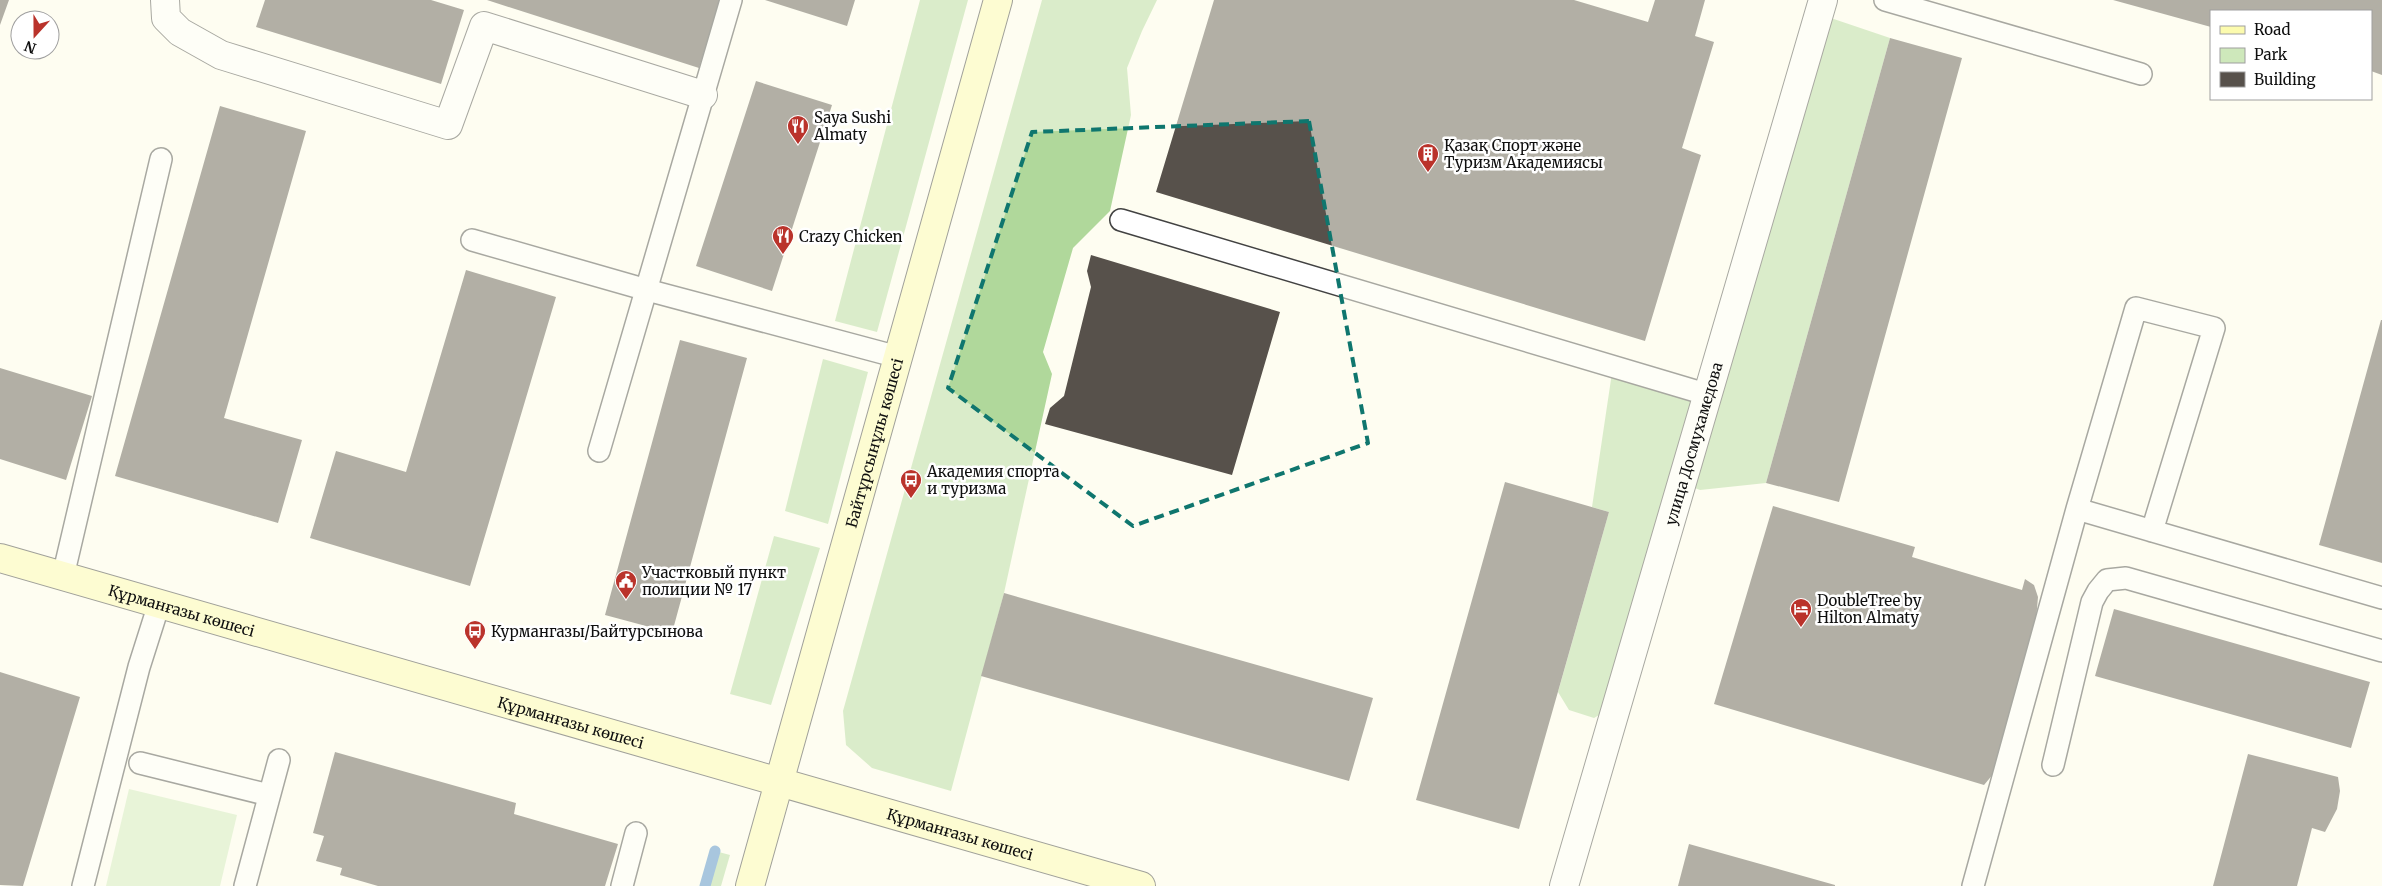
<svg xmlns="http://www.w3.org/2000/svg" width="2382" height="886" font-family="Merriweather,serif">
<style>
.green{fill:#cee8bb}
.forest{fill:#b0d89b}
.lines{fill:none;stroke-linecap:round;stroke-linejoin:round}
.stream{stroke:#4184c8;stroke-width:11}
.building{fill:#57514b}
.lane-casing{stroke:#424242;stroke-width:24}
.street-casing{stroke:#424242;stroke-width:30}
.secondary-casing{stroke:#313131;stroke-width:30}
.lane{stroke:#fff;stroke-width:21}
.street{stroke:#fff;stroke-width:28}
.secondary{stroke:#fcfbae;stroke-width:28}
.marked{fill:none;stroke:#0f766e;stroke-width:4;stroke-dasharray:10 6;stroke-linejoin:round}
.labels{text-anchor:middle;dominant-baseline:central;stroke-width:5;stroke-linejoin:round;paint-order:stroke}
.poi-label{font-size:15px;fill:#0f0f0f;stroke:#fff;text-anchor:start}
.street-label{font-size:15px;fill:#0f0f0f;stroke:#fff}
</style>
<rect width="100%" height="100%" fill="#fefdf1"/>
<path class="green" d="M 129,789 L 237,815 L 220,886 L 106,886 Z"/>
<path class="forest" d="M 920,0 L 968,0 L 877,332 L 835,321 Z
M 1042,0 L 1157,0 L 1142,31 L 1127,68 L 1131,115 L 1110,211 L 1073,248 L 1043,352 L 1052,374 L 1004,593 L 951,791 L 872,768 L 846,745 L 843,711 Z
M 1819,14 L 1890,38 L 1766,483 L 1700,490 L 1687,485 L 1618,704 L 1594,718 L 1569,710 L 1558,692 L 1609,512 L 1592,507 L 1613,366 L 1709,394 Z
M 823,359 L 868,372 L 828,524 L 785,511 Z
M 774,536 L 820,548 L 771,705 L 730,694 Z
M 715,851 L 730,855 L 721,886 L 705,886 Z"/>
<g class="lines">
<path class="stream" d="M 705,886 L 715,851"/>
</g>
<path class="building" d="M 0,0 L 9,0 L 0,25 Z
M 265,0 L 431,0 L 464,10 L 441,84 L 256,27 Z
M 487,0 L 720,0 L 699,68 Z
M 765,0 L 855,0 L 847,26 Z
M 1214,0 L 1574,0 L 1648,22 L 1655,0 L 1705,0 L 1695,36 L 1714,42 L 1682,148 L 1701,155 L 1645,341 L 1156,192 Z
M 2113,0 L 2382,0 L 2382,75 L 2371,71 L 2371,11 L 2211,11 L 2211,27 Z
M 1890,38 L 1962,58 L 1839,502 L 1766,483 Z
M 756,81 L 832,105 L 772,291 L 696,266 Z
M 220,106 L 306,131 L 224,418 L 302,440 L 278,523 L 115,476 Z
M 1091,255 L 1280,312 L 1232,475 L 1045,424 L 1050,408 L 1064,396 L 1091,287 L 1087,271 Z
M 466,270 L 556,297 L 470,586 L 310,538 L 336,451 L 406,472 Z
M 2381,320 L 2382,320 L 2382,563 L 2319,545 Z
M 680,340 L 747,358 L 672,633 L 605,615 Z
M 0,368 L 92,396 L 66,480 L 0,459 Z
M 1505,482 L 1609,512 L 1519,829 L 1416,800 Z
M 1773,506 L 1915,547 L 1912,557 L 2022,590 L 2025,579 L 2034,585 L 2038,597 L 2036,620 L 1994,773 L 1984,785 L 1714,704 Z
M 1004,593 L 1373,698 L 1349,781 L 981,676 Z
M 2114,609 L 2370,682 L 2351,748 L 2095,676 Z
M 0,672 L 80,697 L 23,886 L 0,885 Z
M 335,752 L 516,803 L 514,814 L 618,844 L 605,886 L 378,886 L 340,875 L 342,868 L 316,861 L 324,836 L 313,833 Z
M 2248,754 L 2338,777 L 2340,791 L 2337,809 L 2325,832 L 2312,828 L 2297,886 L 2213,886 Z
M 1689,844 L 1835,885 L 1835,886 L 1678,886 Z"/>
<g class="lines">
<g class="lane-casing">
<path id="lane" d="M 1885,0 L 2141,74
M 1121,220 L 1709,395
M 472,240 L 647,290 L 898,357
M 599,451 L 731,0
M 2077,509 L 2136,308 L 2214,328 L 2152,531
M 63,576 L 161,159
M 140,763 L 269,795
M 2053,765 L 2092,602 L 2098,591 L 2107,580 L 2126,578 L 2382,651
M 83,886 L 139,667 L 159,604
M 245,886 L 279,760
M 622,886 L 636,833
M 1973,886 L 2077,509 L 2382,598"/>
</g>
<g class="street-casing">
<g id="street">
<path d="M 165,0 L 166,18 L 180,32 L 221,55 L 448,125 L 484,26 L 703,95"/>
<path id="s1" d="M 1564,886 L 1823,0"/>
</g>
</g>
<g class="secondary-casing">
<g id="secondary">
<path id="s2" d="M 0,558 L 1141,886"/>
<path id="s3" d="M 750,886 L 998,0"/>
</g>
</g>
<use href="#lane" class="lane"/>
<use href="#street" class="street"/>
<use href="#secondary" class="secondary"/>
</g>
<path d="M0 0H2382V886H0ZM 1309,121 L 1368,443 L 1133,526 L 948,388 L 1032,132 Z" fill="#fefdf1" fill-opacity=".55" fill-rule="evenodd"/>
<path class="marked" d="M 1309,121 L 1368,443 L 1133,526 L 948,388 L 1032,132 Z"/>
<defs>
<g id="restaurant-pin" transform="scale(1.125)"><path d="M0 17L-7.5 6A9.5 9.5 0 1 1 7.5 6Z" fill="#ba332b" stroke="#fff"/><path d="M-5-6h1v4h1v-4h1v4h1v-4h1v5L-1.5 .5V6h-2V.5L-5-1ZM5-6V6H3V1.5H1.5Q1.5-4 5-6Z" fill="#fff"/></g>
<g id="building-pin" transform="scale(1.125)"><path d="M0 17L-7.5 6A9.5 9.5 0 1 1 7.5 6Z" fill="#ba332b" stroke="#fff"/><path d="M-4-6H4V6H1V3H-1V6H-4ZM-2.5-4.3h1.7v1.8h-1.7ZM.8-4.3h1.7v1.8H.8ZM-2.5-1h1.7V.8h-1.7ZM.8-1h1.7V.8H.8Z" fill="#fff"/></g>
<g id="bus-pin" transform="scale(1.125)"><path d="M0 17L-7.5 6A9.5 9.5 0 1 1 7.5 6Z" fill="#ba332b" stroke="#fff"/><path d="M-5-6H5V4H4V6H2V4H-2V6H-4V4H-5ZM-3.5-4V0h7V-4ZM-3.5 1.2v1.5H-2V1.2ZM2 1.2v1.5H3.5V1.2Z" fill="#fff"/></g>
<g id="civic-pin" transform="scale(1.125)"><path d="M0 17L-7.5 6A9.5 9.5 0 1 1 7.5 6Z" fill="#ba332b" stroke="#fff"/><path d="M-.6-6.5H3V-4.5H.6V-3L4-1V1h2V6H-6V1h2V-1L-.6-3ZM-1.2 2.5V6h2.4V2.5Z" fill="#fff"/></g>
<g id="hotel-pin" transform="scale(1.125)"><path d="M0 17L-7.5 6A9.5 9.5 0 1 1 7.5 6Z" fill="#ba332b" stroke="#fff"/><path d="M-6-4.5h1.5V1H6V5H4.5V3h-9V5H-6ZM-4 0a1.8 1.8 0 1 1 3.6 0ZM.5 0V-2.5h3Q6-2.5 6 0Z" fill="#fff"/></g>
</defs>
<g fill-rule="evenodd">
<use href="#restaurant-pin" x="798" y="126"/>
<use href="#building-pin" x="1428" y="154"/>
<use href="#restaurant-pin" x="783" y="236"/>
<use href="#bus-pin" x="911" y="480"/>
<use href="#civic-pin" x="626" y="581"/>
<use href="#hotel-pin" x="1801" y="609"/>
<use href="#bus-pin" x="475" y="631"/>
</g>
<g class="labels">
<g class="poi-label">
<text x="814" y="117">Saya Sushi<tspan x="814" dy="17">Almaty</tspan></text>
<text x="1444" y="145">Қазақ Спорт және<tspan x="1444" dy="17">Туризм Академиясы</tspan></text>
<text x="799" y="236">Crazy Chicken</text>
<text x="927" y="471">Академия спорта<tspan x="927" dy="17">и туризма</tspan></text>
<text x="642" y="572">Участковый пункт<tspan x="642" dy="17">полиции № 17</tspan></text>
<text x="1817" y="600">DoubleTree by<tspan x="1817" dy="17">Hilton Almaty</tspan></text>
<text x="491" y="631">Курмангазы/Байтурсынова</text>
</g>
<g class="street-label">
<text stroke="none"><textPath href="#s3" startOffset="460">Байтұрсынұлы көшесі</textPath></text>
<text stroke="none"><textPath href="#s1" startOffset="461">улица Досмухамедова</textPath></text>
<text stroke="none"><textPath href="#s2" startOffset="189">Құрманғазы көшесі</textPath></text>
<text stroke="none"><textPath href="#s2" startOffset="594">Құрманғазы көшесі</textPath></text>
<text stroke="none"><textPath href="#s2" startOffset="999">Құрманғазы көшесі</textPath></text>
</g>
</g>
<rect x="2210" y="10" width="162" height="90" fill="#ffffff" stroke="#9f9f9f"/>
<rect x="2220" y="26" width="25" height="8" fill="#fcfbae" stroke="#9f9f9f"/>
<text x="2254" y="35" font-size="15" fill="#0f0f0f">Road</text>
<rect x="2220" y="48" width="25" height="15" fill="#cee8bb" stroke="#9f9f9f"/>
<text x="2254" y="60" font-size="15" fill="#0f0f0f">Park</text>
<rect x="2220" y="72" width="25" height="15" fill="#57514b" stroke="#9f9f9f"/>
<text x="2254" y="85" font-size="15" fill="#0f0f0f">Building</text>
<g transform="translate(35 35) rotate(201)"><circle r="24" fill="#ffffff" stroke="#9f9f9f"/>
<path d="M0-4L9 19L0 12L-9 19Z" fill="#ba332b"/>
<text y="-8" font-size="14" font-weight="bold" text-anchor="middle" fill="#0f0f0f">N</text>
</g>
</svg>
